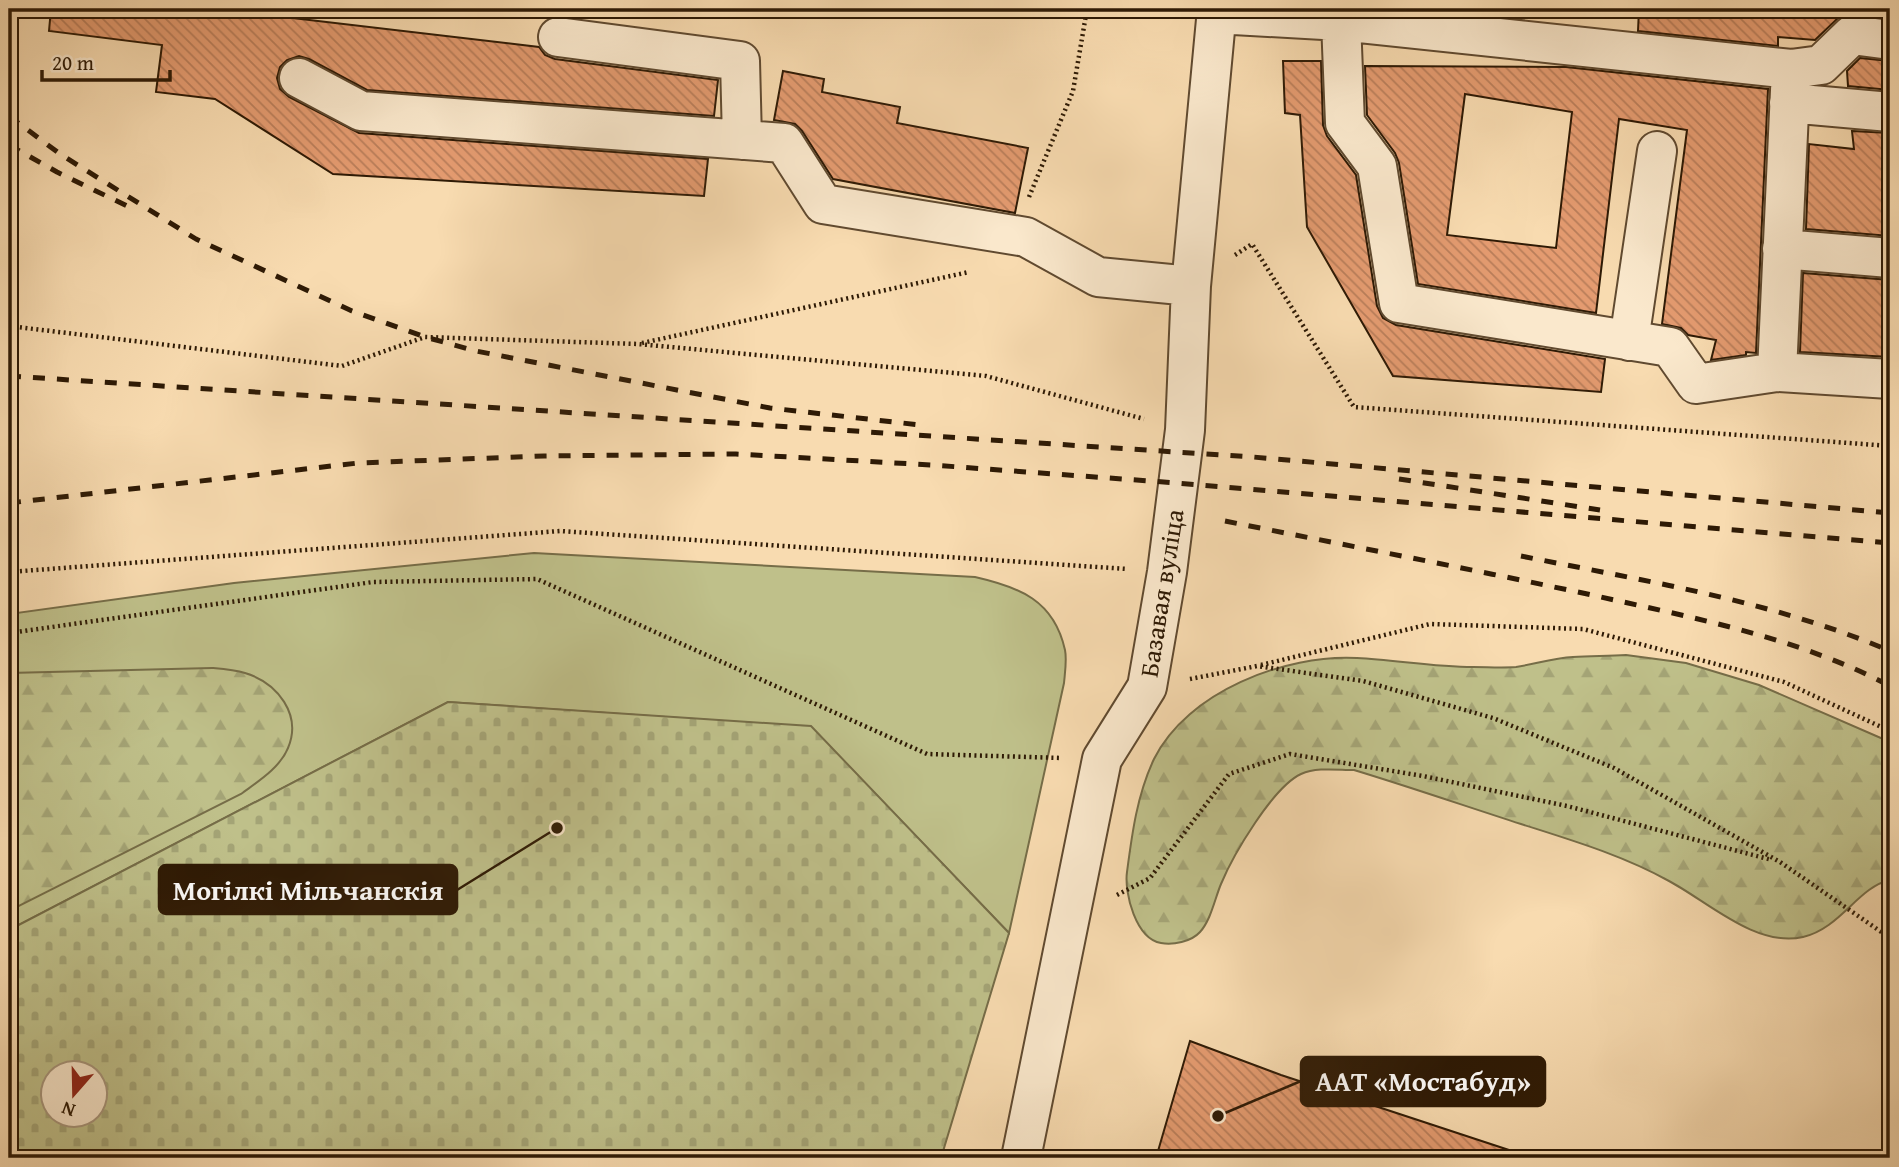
<svg xmlns="http://www.w3.org/2000/svg" width="1899" height="1167" font-family="'Gentium Book Plus',serif">
<style>
.green{fill:#bfc08a;stroke:#766d48;stroke-width:2}
.forest{fill:url(#forest-firs);stroke:#766d48;stroke-width:2}
.cemetery{fill:url(#cemetery-stones);stroke:#766d48;stroke-width:2;fill-rule:evenodd}
.building{fill:url(#building-back-hatch);stroke:#2e1a05;stroke-width:2;fill-rule:evenodd}
.lines{fill:none;stroke-linecap:round;stroke-linejoin:round}
.minor-casing{stroke:#604a30;stroke-width:42}
.path{stroke:#2e1a05;stroke-width:4.5;stroke-dasharray:2 3.5;stroke-linecap:butt}
.minor{stroke:#fae8cc;stroke-width:38}
.rail{stroke:#2e1a05;stroke-width:5;stroke-dasharray:12 12;stroke-linecap:butt}
.labels{text-anchor:middle;dominant-baseline:central;stroke-width:5;stroke-linejoin:round;paint-order:stroke}
.street-label{font-size:26px;fill:#2e1a05;stroke:#fae8cc}
.leader{fill:none;stroke:#2e1a05;stroke-width:2.5}
.callout-dot{fill:#2e1a05;stroke:#fae8cc;stroke-width:2.5}
.callout{fill:#2e1a05;stroke:#2e1a05;stroke-width:2.5}
.callout-label{font-size:28px;text-anchor:middle;font-weight:bold;fill:#fff}
</style>
<defs>
<pattern id="forest-firs" width="22" height="20" patternUnits="userSpaceOnUse" patternTransform="scale(1.75)"><rect width="22" height="20" fill="#bfc08a"/><path d="M5 1l3.5 6h-7zM16 11l3.5 6h-7z" fill="#a4a476"/></pattern>
<pattern id="cemetery-stones" width="16" height="16" patternUnits="userSpaceOnUse" patternTransform="scale(1.75)"><rect width="16" height="16" fill="#bfc08a"/><path d="M2 7V4a2 2 0 0 1 4 0v3zM10 15v-3a2 2 0 0 1 4 0v3z" fill="#a4a476"/></pattern>
<pattern id="building-back-hatch" width="6" height="6" patternUnits="userSpaceOnUse" patternTransform="scale(1.75)"><rect width="6" height="6" fill="#e49b70"/><path d="M-1 5l2 2M0 0l6 6M5-1l2 2" fill="none" stroke="#b97e5a"/></pattern>
</defs>
<rect width="100%" height="100%" fill="#f8dbb0"/>
<filter id="stains"><feTurbulence type="fractalNoise" baseFrequency=".00286" numOctaves="4"/><feColorMatrix values="0 0 0 0 .2 0 0 0 0 .09 0 0 0 0 .02 0 0 0 .5 -.17"/></filter>
<radialGradient id="worn" r=".72"><stop offset=".6" stop-color="#630" stop-opacity="0"/><stop offset="1" stop-color="#630" stop-opacity=".3"/></radialGradient>
<path class="green" d="M 534,553 L 975,577 C 1019,587 1054,600 1065,650 C 1067,660 1065,672 1064,683 L 1009,933 L 811,727 L 448,702 L 9,930 L 9,614 L 234,583 Z"/>
<path class="forest" d="M 1626,655 L 1686,663 L 1759,685 L 1890,742 L 1890,880 C 1858,887 1841,928 1803,937 C 1756,948 1707,901 1669,881 C 1622,855 1571,840 1521,824 C 1465,806 1410,787 1354,770 C 1337,770 1317,767 1301,774 C 1273,787 1233,855 1221,884 C 1215,898 1211,920 1200,932 C 1191,942 1173,945 1161,943 C 1136,939 1124,893 1127,872 C 1132,834 1137,795 1154,759 C 1187,692 1285,654 1357,658 C 1396,660 1434,667 1473,667 C 1487,667 1502,668 1516,667 C 1535,664 1554,658 1573,657 C 1591,656 1608,656 1626,655 Z
M 212,668 C 223,669 235,670 245,673 C 278,683 302,715 288,748 C 280,768 257,782 241,794 L 9,911 L 9,673 Z"/>
<path class="cemetery" d="M 448,702 L 811,726 L 1009,933 L 941,1158 L 9,1158 L 9,930 ZM 52,1072 L 94,1072 L 94,1114 L 52,1114 Z"/>
<path class="building" d="M 51,9 L 215,9 L 539,47 L 545,55 L 555,59 L 718,80 L 714,116 L 367,90 L 309,59 L 299,56 L 287,60 L 280,67 L 277,78 L 280,89 L 289,97 L 359,133 L 708,159 L 704,196 L 333,174 L 215,99 L 156,92 L 162,45 L 49,31 Z
M 1639,9 L 1890,9 L 1890,18 L 1846,14 L 1837,19 L 1815,40 L 1778,37 L 1778,46 L 1638,31 Z
M 1860,58 L 1890,61 L 1890,90 L 1848,86 L 1847,71 Z
M 1283,61 L 1321,61 L 1323,125 L 1327,136 L 1356,175 L 1377,306 L 1383,318 L 1396,325 L 1605,359 L 1601,392 L 1393,376 L 1307,227 L 1300,115 L 1285,113 Z
M 1365,66 L 1566,67 L 1768,89 L 1756,353 L 1746,352 L 1746,355 L 1711,360 L 1716,340 L 1688,335 L 1681,328 L 1662,324 L 1687,130 L 1619,119 L 1596,313 L 1418,284 L 1399,163 L 1395,153 L 1367,115 ZM 1465,94 L 1572,112 L 1556,248 L 1447,235 Z
M 783,71 L 824,79 L 822,92 L 900,107 L 897,123 L 1028,148 L 1015,213 L 833,179 L 802,131 L 795,124 L 774,120 Z
M 1852,131 L 1890,133 L 1890,236 L 1806,229 L 1809,144 L 1854,149 Z
M 1803,273 L 1890,280 L 1890,357 L 1800,352 Z
M 1190,1041 L 1281,1075 L 1515,1152 L 1514,1158 L 1156,1158 Z"/>
<g class="lines">
<g class="minor-casing">
<path id="minor" d="M 1216,14 L 1341,21 L 1791,69 L 1777,372 L 1890,379
M 1341,21 L 1345,123 L 1377,166 L 1399,303 L 1670,347 L 1696,384 L 1777,372
M 558,37 L 740,61 L 742,140
M 1791,69 L 1821,65 L 1852,35 L 1890,40
M 299,78 L 361,111 L 784,143 L 823,204 L 1026,237 L 1098,277 L 1191,286
M 1789,103 L 1890,112
M 1782,249 L 1890,258
M 1629,341 L 1657,151
M 1021,1158 L 1102,759 L 1147,687 L 1167,572 L 1185,430 L 1191,286 L 1217,9"/>
</g>
<path class="path" d="M 1029,197 L 1073,91 L 1087,9
M 1235,255 L 1252,244 L 1354,407 L 1890,446
M 9,326 L 342,366 L 425,337 L 638,344 L 986,376 L 1144,419
M 642,343 L 969,272
M 9,572 L 560,531 L 1127,569
M 9,633 L 373,582 L 537,579 L 927,754 L 1062,758
M 1261,665 L 1430,624 L 1583,629 L 1784,682 L 1890,731
M 1190,679 L 1257,666 L 1363,681 L 1493,718 L 1614,768 L 1780,862 L 1890,938
M 1117,895 L 1150,878 L 1229,774 L 1290,754 L 1423,776 L 1567,806 L 1772,860"/>
<use href="#minor" class="minor"/>
<path class="rail" d="M 9,116 L 60,154 L 196,239 L 352,311 L 425,337 L 476,351 L 770,408 L 920,425
M 9,145 L 57,172 L 127,206
M 9,376 L 1253,457 L 1890,513
M 1399,479 L 1600,510
M 9,503 L 358,463 L 544,456 L 736,454 L 932,465 L 1177,483 L 1890,543
M 1225,521 C 1350,546 1476,570 1601,597 C 1699,619 1801,639 1890,686
M 1521,556 C 1645,581 1773,601 1890,651"/>
</g>
<g class="labels">
<g class="street-label">
<text transform="translate(1161 593) rotate(-81)">Базавая вуліца</text>
</g>
</g>
<path class="leader" d="M557 828L457 890M1218 1116L1301 1081"/>
<g class="callout-dot">
<circle cx="557" cy="828" r="7"/>
<circle cx="1218" cy="1116" r="7"/>
</g>
<g class="callout">
<rect x="159" y="865" width="298" height="49" rx="7"/>
<rect x="1301" y="1057" width="244" height="49" rx="7"/>
</g>
<g class="callout-label">
<text x="308" y="900">Могілкі Мільчанскія</text>
<text x="1423" y="1091">ААТ «Мостабуд»</text>
</g>
<rect width="1899" height="1167" fill="none" stroke="#f8dbb0" stroke-width="35"/>
<rect x="10" y="10" width="1878" height="1146" fill="none" stroke="#2e1a05" stroke-width="3.5"/>
<rect x="18" y="18" width="1864" height="1132" fill="none" stroke="#2e1a05" stroke-width="2"/>
<g transform="translate(74 1094) rotate(200)"><circle r="33" fill="#fae8cc" stroke="#a8967c" stroke-width="2"/>
<path d="M0-5L12 26L0 18L-12 26Z" fill="#8f2418"/>
<text y="-10" font-size="19" font-weight="bold" text-anchor="middle" fill="#2e1a05">N</text>
</g>
<path d="M42 70v10h128v-10" fill="none" stroke="#2e1a05" stroke-width="3.5"/>
<text x="52" y="70" font-size="21" fill="#2e1a05" stroke="#fae8cc" stroke-width="5" paint-order="stroke">20 m</text>
<rect width="100%" height="100%" filter="url(#stains)"/>
<rect width="100%" height="100%" fill="url(#worn)"/>
</svg>
